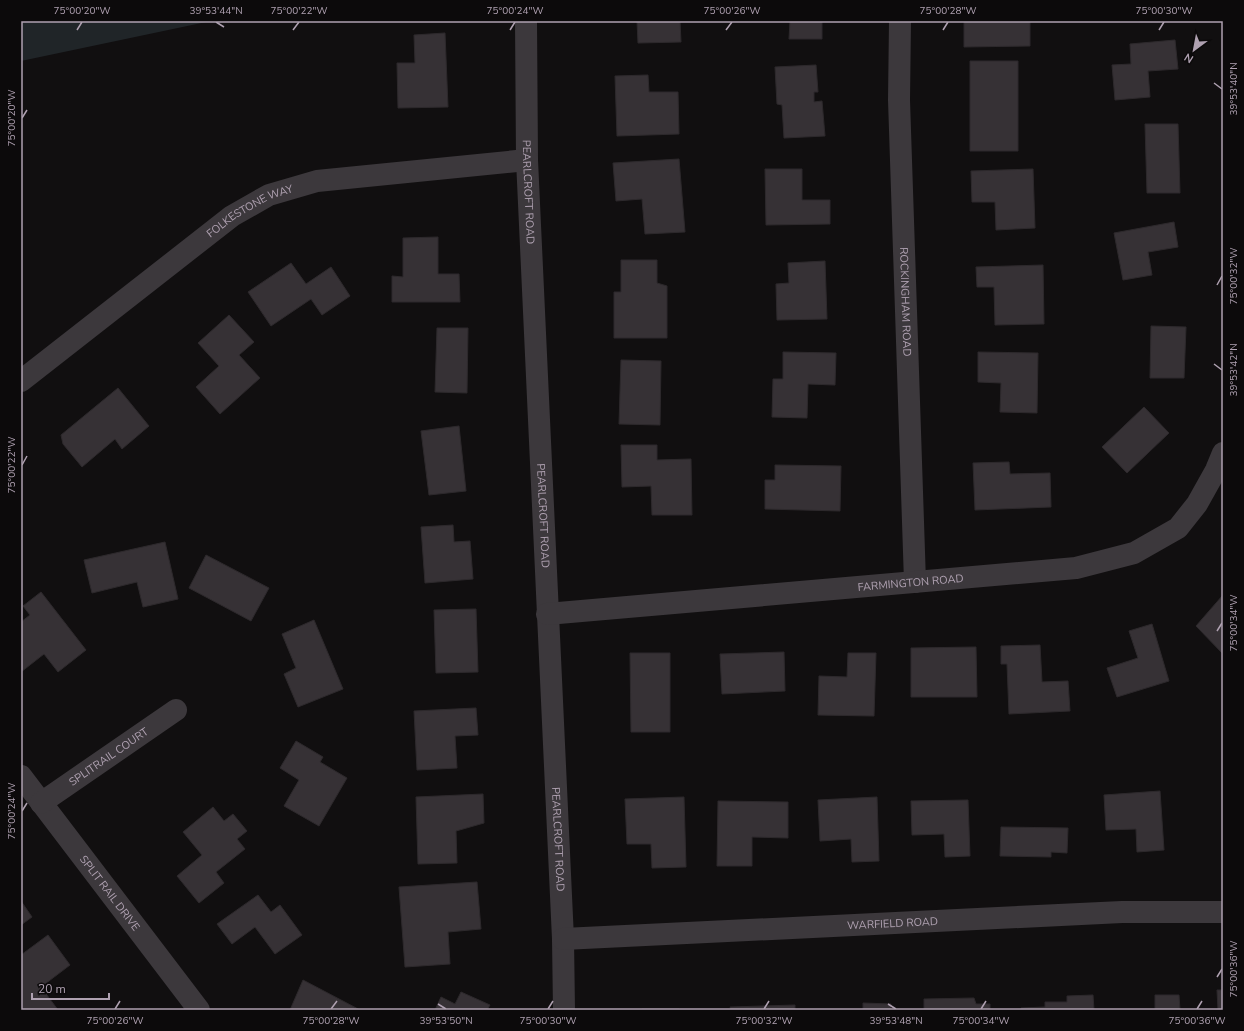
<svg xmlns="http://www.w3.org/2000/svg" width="1244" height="1031" font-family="'Nunito Sans',sans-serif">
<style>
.green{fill:#202528}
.building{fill:#363135;stroke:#2d292c}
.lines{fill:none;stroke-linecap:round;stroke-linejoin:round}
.street{stroke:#3c383c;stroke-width:22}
.ticks{fill:none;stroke:#afa1b1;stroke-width:1.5}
.labels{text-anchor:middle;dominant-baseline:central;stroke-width:4;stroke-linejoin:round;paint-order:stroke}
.street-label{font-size:11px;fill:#afa1b1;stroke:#0c0a0b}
.neatline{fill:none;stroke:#afa1b1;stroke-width:1.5}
.ticks-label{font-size:10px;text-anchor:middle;fill:#afa1b1}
</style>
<rect width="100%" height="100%" fill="#110f10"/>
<path class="green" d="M 21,21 L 211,21 L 21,61 Z"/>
<path class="building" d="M 637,21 L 680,21 L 681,42 L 638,43 Z
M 790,21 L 822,21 L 822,39 L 789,39 Z
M 964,21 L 1030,21 L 1030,46 L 964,47 Z
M 445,33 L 448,107 L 398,108 L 397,63 L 415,63 L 414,35 Z
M 1175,40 L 1178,69 L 1148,71 L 1150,97 L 1115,100 L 1112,65 L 1131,64 L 1130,44 Z
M 970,61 L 1018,61 L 1018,151 L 970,151 Z
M 816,65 L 818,92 L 814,92 L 814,102 L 822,101 L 825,136 L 784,138 L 782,105 L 777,104 L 775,67 Z
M 648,75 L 649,92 L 678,92 L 679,134 L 617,136 L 615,76 Z
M 1145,124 L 1178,124 L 1180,193 L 1147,193 Z
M 679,159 L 685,232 L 645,234 L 642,199 L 616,201 L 613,163 Z
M 765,169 L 802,169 L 802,200 L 830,200 L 830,224 L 766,225 Z
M 1033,169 L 1035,228 L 996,230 L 995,202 L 972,202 L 971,171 Z
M 1174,222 L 1178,247 L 1148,252 L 1152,275 L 1123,280 L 1114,233 Z
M 438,237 L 438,274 L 459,274 L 460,302 L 392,302 L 392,276 L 403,277 L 403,238 Z
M 621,260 L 657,260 L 657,283 L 667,286 L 667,338 L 614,338 L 614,292 L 621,292 Z
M 825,261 L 827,319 L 777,320 L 776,284 L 789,283 L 788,263 Z
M 291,263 L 306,284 L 331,267 L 350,296 L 322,315 L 311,299 L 271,326 L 248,292 Z
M 1043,265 L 1044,324 L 995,325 L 994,287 L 977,287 L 976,267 Z
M 229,315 L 254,342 L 239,355 L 260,378 L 220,414 L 196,387 L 219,366 L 198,343 Z
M 1151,326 L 1186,327 L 1184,378 L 1150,378 Z
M 437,328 L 468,328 L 467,393 L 435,392 Z
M 783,352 L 836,353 L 835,385 L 808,384 L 807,418 L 772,417 L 773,379 L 783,379 Z
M 978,352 L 1038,353 L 1037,413 L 1000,412 L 1001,383 L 978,382 Z
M 621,360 L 661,361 L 660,425 L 619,424 Z
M 118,388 L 149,426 L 122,449 L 115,439 L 82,467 L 63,444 L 61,435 Z
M 1144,407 L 1169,433 L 1127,473 L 1102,447 Z
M 459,426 L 466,491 L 429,495 L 421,431 Z
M 621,445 L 657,445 L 657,460 L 691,459 L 692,515 L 652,515 L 651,486 L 622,487 Z
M 1009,462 L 1010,474 L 1050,473 L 1051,507 L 975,510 L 973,463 Z
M 775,465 L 841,466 L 840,511 L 765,509 L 765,480 L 775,480 Z
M 453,525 L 454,542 L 470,541 L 473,579 L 425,583 L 421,527 Z
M 165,542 L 178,599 L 143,607 L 137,582 L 92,593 L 84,560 Z
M 206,555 L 269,588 L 251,621 L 189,588 Z
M 41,592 L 86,650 L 58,672 L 44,654 L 21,672 L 21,622 L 30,615 L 23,606 Z
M 1223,595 L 1223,654 L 1196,626 Z
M 476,609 L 478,672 L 436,673 L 434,610 Z
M 314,620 L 343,689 L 298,707 L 284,674 L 296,668 L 282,634 Z
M 1152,624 L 1169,681 L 1117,697 L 1107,668 L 1138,658 L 1129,631 Z
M 1040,645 L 1042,682 L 1068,681 L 1070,711 L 1009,714 L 1007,664 L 1001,664 L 1001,646 Z
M 976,647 L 977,697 L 911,697 L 911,648 Z
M 784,652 L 785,691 L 722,694 L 720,654 Z
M 630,653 L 670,653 L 670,732 L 631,732 Z
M 848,653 L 876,653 L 874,716 L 818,715 L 819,676 L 847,677 Z
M 476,708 L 478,735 L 455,736 L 457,768 L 417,770 L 414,711 Z
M 296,741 L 323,757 L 320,762 L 347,778 L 319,826 L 284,806 L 299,780 L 280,768 Z
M 1160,791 L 1164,850 L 1137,852 L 1136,829 L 1106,830 L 1104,795 Z
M 483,794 L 484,823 L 456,831 L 457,863 L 418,864 L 416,797 Z
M 684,797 L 686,867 L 652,868 L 651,844 L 627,844 L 625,799 Z
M 877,797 L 879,861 L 852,862 L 851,839 L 820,841 L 818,800 Z
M 968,800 L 970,856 L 945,857 L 944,834 L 912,835 L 911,801 Z
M 718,801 L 788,802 L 788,838 L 752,837 L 752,866 L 717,866 Z
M 213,807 L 224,821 L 233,814 L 247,831 L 237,839 L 245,849 L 216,872 L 224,883 L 199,903 L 177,876 L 202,855 L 183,832 Z
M 1001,827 L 1068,828 L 1067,853 L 1051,852 L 1051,857 L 1000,856 Z
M 477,882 L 481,929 L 448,932 L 450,964 L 405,967 L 399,887 Z
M 258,895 L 271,912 L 280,905 L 302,935 L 275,954 L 255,927 L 232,944 L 217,924 Z
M 21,901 L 32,917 L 21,925 Z
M 48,935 L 70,965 L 41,987 L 58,1010 L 21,1010 L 21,955 Z
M 303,980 L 360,1010 L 290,1010 Z
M 1217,990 L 1223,990 L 1223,1010 L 1218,1010 Z
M 461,992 L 490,1005 L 487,1010 L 435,1010 L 441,997 L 455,1004 Z
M 1093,995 L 1094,1010 L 1021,1010 L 1021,1008 L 1045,1007 L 1045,1002 L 1067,1002 L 1067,996 Z
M 1155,995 L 1179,995 L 1180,1010 L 1155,1010 Z
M 974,998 L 976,1004 L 990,1004 L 990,1010 L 924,1010 L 924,999 Z
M 863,1003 L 891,1004 L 891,1010 L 863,1010 Z
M 795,1005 L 795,1010 L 731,1010 L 730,1007 Z
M 642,1009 L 679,1009 L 679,1010 L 642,1010 Z"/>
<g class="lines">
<g class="street">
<path id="s1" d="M 526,21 L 527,160 L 563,939 L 564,1010"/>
<path id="s2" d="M 900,21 L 899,100 L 915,582"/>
<path id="s3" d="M 21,381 L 232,216 L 269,195 L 317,181 L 527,160"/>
<path id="s4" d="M 547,614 L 1076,568 L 1134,553 L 1178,528 L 1197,504 L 1216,470 L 1223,453"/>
<path id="s5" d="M 21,776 L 199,1010"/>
<path id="s6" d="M 41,803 L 176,710"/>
<path id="s7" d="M 563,939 L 1122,912 L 1223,912"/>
</g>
</g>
<path class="ticks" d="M 216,22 L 224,27M 77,30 L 82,22M 293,30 L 299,22M 510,30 L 515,22M 726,30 L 732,22M 943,30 L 948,22M 1159,30 L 1164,22M 1214,83 L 1222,89M 22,118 L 27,110M 1217,285 L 1222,276M 1214,364 L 1222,370M 22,465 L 27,456M 1217,631 L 1222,623M 22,811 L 27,803M 1217,977 L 1222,969M 438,1004 L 446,1009M 888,1004 L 896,1009M 115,1009 L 120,1001M 331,1009 L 337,1001M 548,1009 L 553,1001M 764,1009 L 769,1001M 981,1009 L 986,1001M 1197,1009 L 1202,1001"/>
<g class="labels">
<g class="street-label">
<text stroke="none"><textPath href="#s1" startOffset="171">PEARLCROFT ROAD</textPath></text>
<text stroke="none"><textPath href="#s3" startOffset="286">FOLKESTONE WAY</textPath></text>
<text stroke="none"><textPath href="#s2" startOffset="281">ROCKINGHAM ROAD</textPath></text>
<text stroke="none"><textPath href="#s1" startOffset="495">PEARLCROFT ROAD</textPath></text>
<text stroke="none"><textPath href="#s4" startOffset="365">FARMINGTON ROAD</textPath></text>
<text stroke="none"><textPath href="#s6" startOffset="82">SPLITRAIL COURT</textPath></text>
<text stroke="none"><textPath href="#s1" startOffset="819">PEARLCROFT ROAD</textPath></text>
<text stroke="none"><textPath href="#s5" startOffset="147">SPLIT RAIL DRIVE</textPath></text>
<text stroke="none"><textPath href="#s7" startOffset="330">WARFIELD ROAD</textPath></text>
</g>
</g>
<rect width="1244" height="1031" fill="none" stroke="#0c0a0b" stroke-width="44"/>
<g transform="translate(1194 50) rotate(212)" stroke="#0c0a0b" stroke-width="3" paint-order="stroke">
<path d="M0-3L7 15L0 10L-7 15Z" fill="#afa1b1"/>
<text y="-6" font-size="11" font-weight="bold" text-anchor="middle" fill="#afa1b1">N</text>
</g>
<path d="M32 993v6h77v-6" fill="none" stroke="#afa1b1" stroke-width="2"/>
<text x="38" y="993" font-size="12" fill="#afa1b1" stroke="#0c0a0b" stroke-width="3" paint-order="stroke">20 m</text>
<rect x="22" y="22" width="1200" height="987" class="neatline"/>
<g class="ticks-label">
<text x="82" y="14">75°00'20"W</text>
<text x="216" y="14">39°53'44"N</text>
<text x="299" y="14">75°00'22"W</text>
<text x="515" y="14">75°00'24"W</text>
<text x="732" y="14">75°00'26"W</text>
<text x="948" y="14">75°00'28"W</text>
<text x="1164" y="14">75°00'30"W</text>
<text transform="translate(1233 89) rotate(-90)" y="4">39°53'40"N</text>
<text transform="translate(11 118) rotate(-90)" y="4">75°00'20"W</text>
<text transform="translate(1233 276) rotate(-90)" y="4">75°00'32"W</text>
<text transform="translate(1233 370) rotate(-90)" y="4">39°53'42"N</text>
<text transform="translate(11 465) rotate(-90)" y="4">75°00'22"W</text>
<text transform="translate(1233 623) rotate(-90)" y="4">75°00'34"W</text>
<text transform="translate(11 811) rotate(-90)" y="4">75°00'24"W</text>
<text transform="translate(1233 969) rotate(-90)" y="4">75°00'36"W</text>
<text x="115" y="1024">75°00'26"W</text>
<text x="331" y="1024">75°00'28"W</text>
<text x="446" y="1024">39°53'50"N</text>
<text x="548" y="1024">75°00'30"W</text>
<text x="764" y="1024">75°00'32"W</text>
<text x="896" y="1024">39°53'48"N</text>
<text x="981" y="1024">75°00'34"W</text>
<text x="1197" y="1024">75°00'36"W</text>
</g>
</svg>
